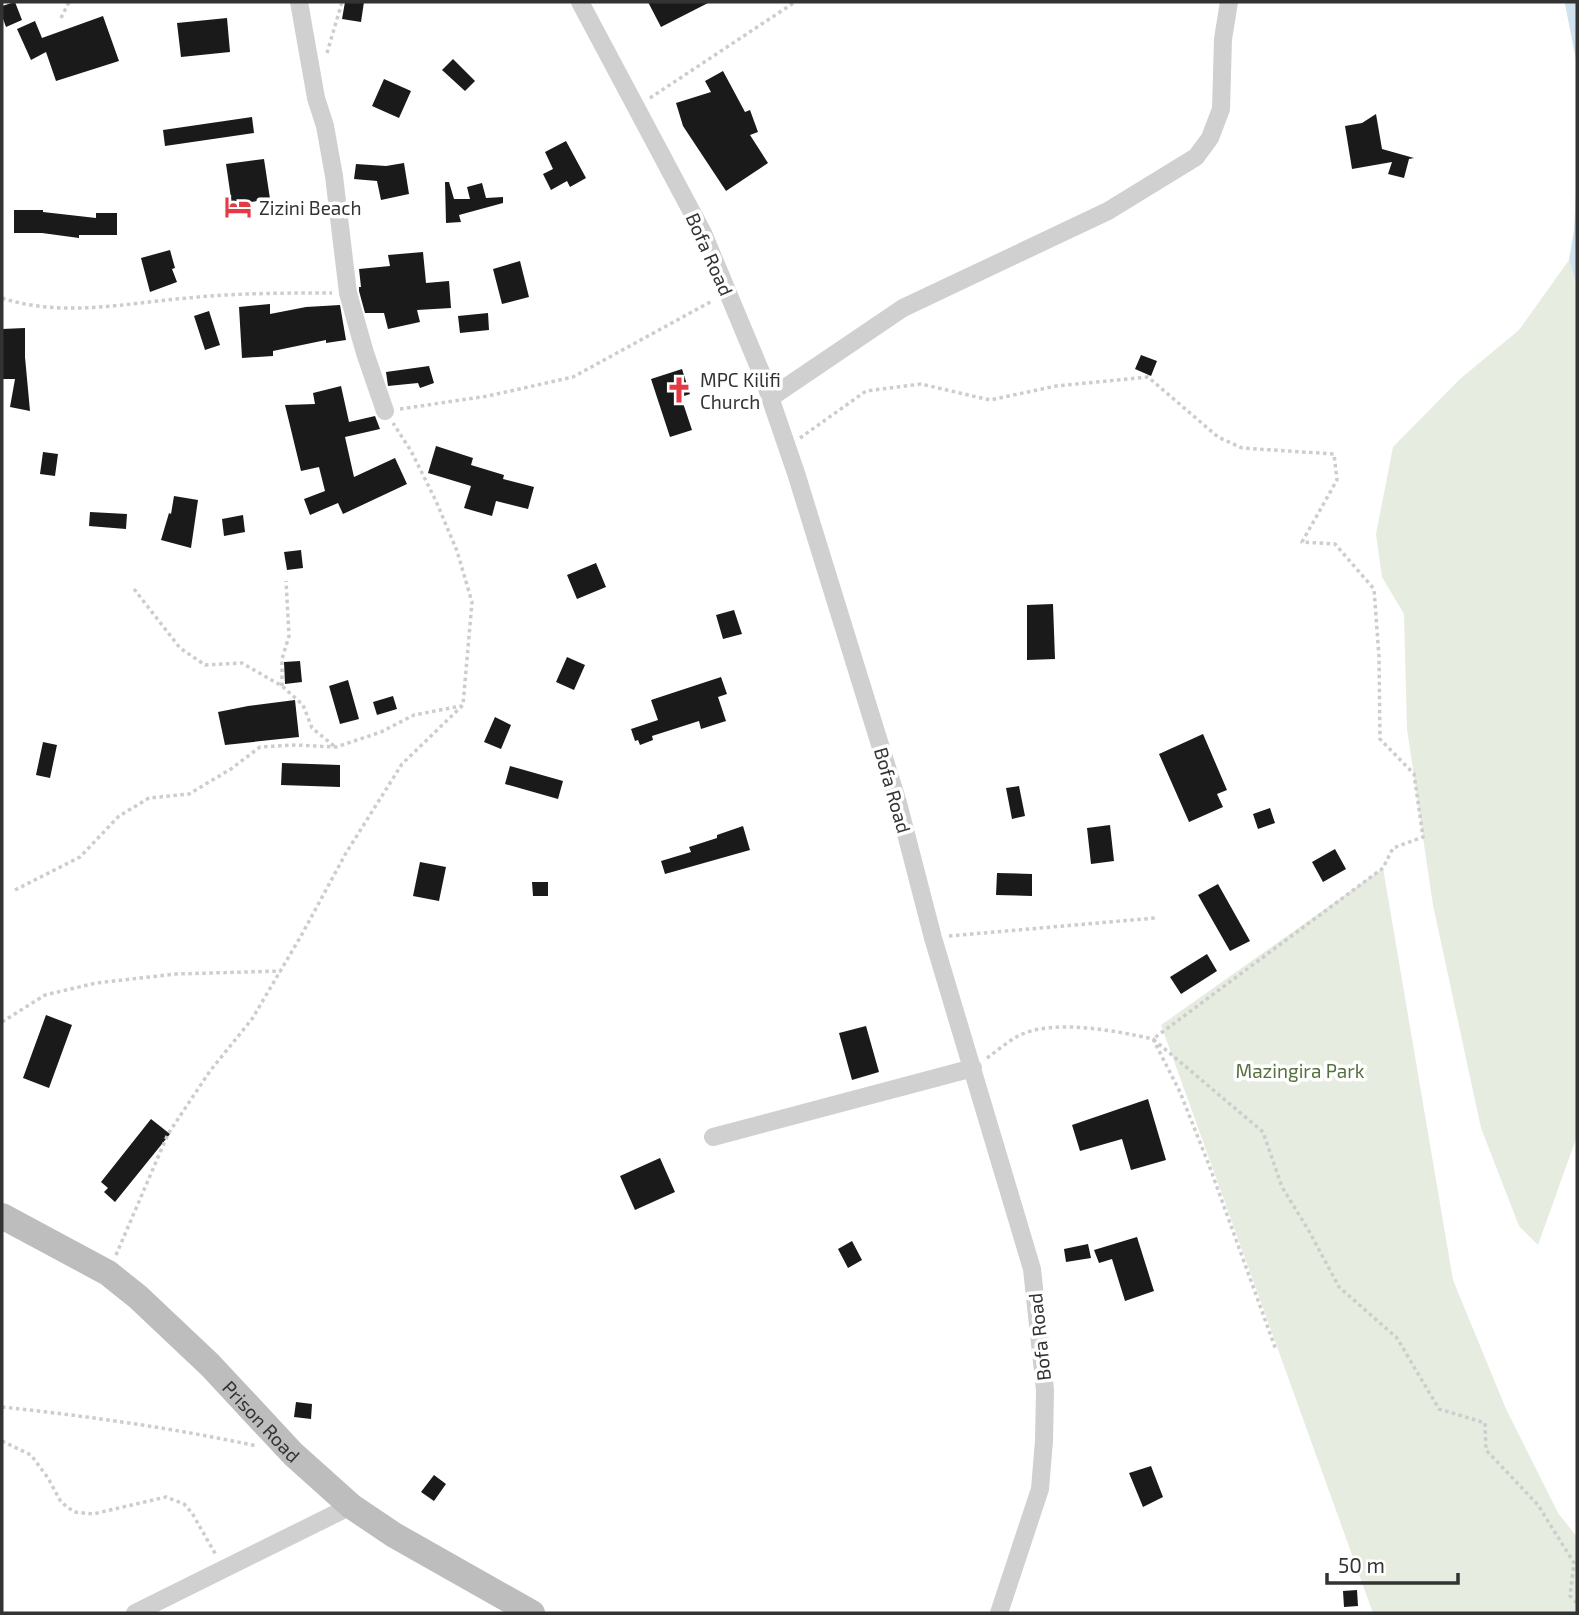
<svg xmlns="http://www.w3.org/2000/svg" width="1579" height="1615" font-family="'Exo 2',sans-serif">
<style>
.green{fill:#e6ecdf}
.water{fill:#cfe2ee}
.building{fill:#1a1a1a}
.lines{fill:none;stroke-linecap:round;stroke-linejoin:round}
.path{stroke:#cdcdcd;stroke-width:3.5;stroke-dasharray:3.5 3.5;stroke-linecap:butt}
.street{stroke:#d0d0d0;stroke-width:18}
.secondary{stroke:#bdbdbd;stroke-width:26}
.labels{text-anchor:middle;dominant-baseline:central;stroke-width:7;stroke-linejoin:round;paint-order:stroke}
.poi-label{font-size:19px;fill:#333;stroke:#fff;text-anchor:start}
.street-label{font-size:19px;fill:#333;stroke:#fff}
.park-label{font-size:19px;fill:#56703f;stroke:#fff}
</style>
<rect width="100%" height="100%" fill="#fff"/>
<path class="green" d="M 1569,260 L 1577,286 L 1577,1136 L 1538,1245 L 1519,1226 L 1481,1128 L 1433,905 L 1407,729 L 1404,614 L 1382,577 L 1376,534 L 1393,447 L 1460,379 L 1519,330 Z
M 1383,868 L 1453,1280 L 1506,1409 L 1558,1513 L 1577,1537 L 1577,1613 L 1373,1613 L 1161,1025 Z"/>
<path class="water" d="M 1566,2 L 1577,2 L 1577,65 L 1565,4 Z
M 1577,172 L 1577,286 L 1569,260 L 1574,230 Z"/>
<path class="building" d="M 15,2 L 22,20 L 6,27 L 2,16 L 2,6 Z
M 345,2 L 364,2 L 361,22 L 342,19 Z
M 648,2 L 710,2 L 661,27 Z
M 103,16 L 119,61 L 56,81 L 46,52 L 31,60 L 17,29 L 35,21 L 42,38 Z
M 227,18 L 230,52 L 181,57 L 177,23 Z
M 453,59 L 475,81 L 465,91 L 442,70 Z
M 723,71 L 745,112 L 750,110 L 758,132 L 750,135 L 768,163 L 726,191 L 683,126 L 676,103 L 711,92 L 705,81 Z
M 384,79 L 411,91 L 399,118 L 372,106 Z
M 1376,114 L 1382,149 L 1414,158 L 1409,159 L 1404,178 L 1388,174 L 1392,162 L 1352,169 L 1345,126 L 1362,123 Z
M 252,117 L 254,133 L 165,146 L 163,130 Z
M 566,141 L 586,178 L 570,187 L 567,181 L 551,190 L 543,174 L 553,169 L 545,152 Z
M 264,159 L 270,199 L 232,205 L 226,164 Z
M 404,163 L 409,194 L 381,200 L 377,181 L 354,179 L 356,164 L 386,166 Z
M 445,182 L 449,182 L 454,199 L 470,199 L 467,187 L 482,183 L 486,198 L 503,197 L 503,203 L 459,215 L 461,222 L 446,223 Z
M 14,210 L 43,210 L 43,212 L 96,218 L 96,213 L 117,213 L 117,235 L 79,235 L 79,238 L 42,233 L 14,233 Z
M 170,250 L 175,268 L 172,269 L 177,282 L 150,292 L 141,258 Z
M 423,252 L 426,283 L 449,281 L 451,308 L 417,310 L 420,322 L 388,329 L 384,313 L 365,313 L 359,291 L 359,287 L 361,287 L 359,269 L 390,266 L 388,255 Z
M 520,261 L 529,297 L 502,304 L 493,269 Z
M 270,304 L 270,314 L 306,307 L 340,305 L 346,340 L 326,343 L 326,340 L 273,351 L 273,356 L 242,358 L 239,307 Z
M 209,311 L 220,345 L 205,350 L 194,316 Z
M 488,313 L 489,330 L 460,333 L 458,316 Z
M 25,328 L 25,357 L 30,411 L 10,407 L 15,379 L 2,379 L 2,329 Z
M 1141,355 L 1157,361 L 1151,376 L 1135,369 Z
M 429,366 L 434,383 L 420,388 L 418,383 L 388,386 L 386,372 Z
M 682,369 L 690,394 L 681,397 L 692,430 L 670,437 L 651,379 Z
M 341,386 L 349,422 L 375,416 L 380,429 L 345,437 L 354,477 L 395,458 L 407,484 L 343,514 L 338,503 L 310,515 L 304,499 L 325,491 L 319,467 L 301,471 L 285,405 L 315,404 L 313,393 Z
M 436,446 L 473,458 L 471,465 L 504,475 L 503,479 L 534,487 L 528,509 L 496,501 L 492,516 L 464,508 L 471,486 L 428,473 Z
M 43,452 L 58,454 L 55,476 L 40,474 Z
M 174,496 L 198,500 L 191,548 L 161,540 L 169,513 L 171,514 Z
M 90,512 L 127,514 L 126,529 L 89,526 Z
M 243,515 L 245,532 L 224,536 L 222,519 Z
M 301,550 L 303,568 L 287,570 L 284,552 Z
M 596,563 L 606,587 L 577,599 L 567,575 Z
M 1053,604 L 1055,659 L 1027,660 L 1027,605 Z
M 734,610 L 742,634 L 723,639 L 716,615 Z
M 567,657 L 585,665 L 574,690 L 556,682 Z
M 300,661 L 302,682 L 285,684 L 284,662 Z
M 721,677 L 727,694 L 718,697 L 726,721 L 701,729 L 699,721 L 652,736 L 653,740 L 640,745 L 638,740 L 635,741 L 631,729 L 658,720 L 651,700 Z
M 348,680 L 359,719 L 340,724 L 329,686 Z
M 393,696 L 397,709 L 377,715 L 373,702 Z
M 295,700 L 299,737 L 225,745 L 218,712 L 248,706 Z
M 495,717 L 511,725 L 501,749 L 484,742 Z
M 1203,734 L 1227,790 L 1217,794 L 1223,807 L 1189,822 L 1159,754 Z
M 43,742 L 57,745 L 50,778 L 36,775 Z
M 282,763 L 340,765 L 340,787 L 281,785 Z
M 510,766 L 563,781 L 558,799 L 505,784 Z
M 1019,786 L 1025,816 L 1012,819 L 1006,788 Z
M 1270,808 L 1275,823 L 1258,829 L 1253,814 Z
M 1110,825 L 1114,861 L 1091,864 L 1087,828 Z
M 743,826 L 750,850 L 665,874 L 661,861 L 691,852 L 689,847 L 717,838 L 717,835 Z
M 1335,849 L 1346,869 L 1323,882 L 1312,862 Z
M 420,862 L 446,867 L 439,901 L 413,896 Z
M 997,873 L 1032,874 L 1032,896 L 996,895 Z
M 532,882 L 548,882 L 548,896 L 533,896 Z
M 1218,884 L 1250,941 L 1230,951 L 1198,895 Z
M 1207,954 L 1217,971 L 1181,994 L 1170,977 Z
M 46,1015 L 72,1025 L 49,1088 L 23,1078 Z
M 866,1026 L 879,1072 L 852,1080 L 839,1033 Z
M 1148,1099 L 1166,1160 L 1131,1170 L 1122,1139 L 1080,1151 L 1072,1125 Z
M 151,1119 L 170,1134 L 115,1202 L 104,1192 L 108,1188 L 101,1182 Z
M 660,1158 L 675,1192 L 635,1210 L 620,1176 Z
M 1137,1237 L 1154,1291 L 1125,1301 L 1112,1259 L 1099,1263 L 1094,1250 Z
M 852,1241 L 862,1260 L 848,1268 L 838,1249 Z
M 1088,1244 L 1091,1258 L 1066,1262 L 1064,1249 Z
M 296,1402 L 312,1404 L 311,1419 L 294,1417 Z
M 1151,1466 L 1163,1497 L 1143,1507 L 1129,1473 Z
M 434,1475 L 446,1484 L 434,1501 L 421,1492 Z
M 1357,1590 L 1358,1606 L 1344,1607 L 1343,1591 Z"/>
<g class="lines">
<path class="path" d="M 61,18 L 69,2
M 327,53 L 342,2
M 650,98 L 795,2
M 2,298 C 63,318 125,303 188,298 C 236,293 284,293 332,293
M 400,409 L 488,396 L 573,377 L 712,301
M 800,438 L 866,391 L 921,384 L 990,400 L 1056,386 L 1148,377 L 1218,437 L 1242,448 L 1334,454 L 1337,480 L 1302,542 L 1335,544 L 1374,589 L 1379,657 L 1380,739 L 1414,774 L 1423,837 L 1393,848 L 1383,868 L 1153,1039 L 1263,1132 L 1282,1187 L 1309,1231 L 1339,1287 L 1397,1338 L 1439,1409 L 1485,1423 L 1486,1450 L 1538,1505 L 1574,1563 L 1570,1596 L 1577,1603
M 134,589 L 180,648 L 205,665 L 242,663 L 282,686 L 303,705 L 312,728 L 334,746
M 282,686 L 282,659 L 289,636 L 286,581
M 15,890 L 80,857 L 119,816 L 149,798 L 189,794 L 231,769 L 260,747 L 295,745 L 336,747 L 381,732 L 414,715 L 461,706
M 949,936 L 1155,918
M 2,1022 L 45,995 L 96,983 L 176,974 L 281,971
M 987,1058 C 997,1051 1007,1042 1018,1036 C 1053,1018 1116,1031 1153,1039 L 1180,1092 L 1209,1165 L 1276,1350
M 116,1255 L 168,1134 L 210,1071 L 252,1019 L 301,936 L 346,853 L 402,764 L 463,705 L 472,602 L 457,551 L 436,501 L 411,451 L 393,423
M 2,1407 C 87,1416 173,1428 257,1446
M 2,1441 L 31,1455 L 48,1478 L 61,1502 L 74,1512 L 93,1514 L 166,1497 L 184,1504 L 192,1513 L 216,1555"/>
<path class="street" d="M 299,2 L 316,98 L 325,126 L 334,176 L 348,293 L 365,353 L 385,411
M 580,2 L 703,233 L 763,377 L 796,473 L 898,803 L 933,938 L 1032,1269 L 1045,1390 L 1044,1441 L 1040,1489 L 999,1613
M 770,398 L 903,308 L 1108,211 L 1196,157 L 1210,138 L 1221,109 L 1223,39 L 1229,2
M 713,1137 L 973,1068
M 135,1613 L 351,1506"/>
<path class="secondary" id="s1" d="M 2,1216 L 108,1273 L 138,1297 L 210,1365 L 293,1454 L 351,1506 L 394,1535 L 532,1613"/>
</g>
<defs>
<g id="hotel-bare" transform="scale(2.1)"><path d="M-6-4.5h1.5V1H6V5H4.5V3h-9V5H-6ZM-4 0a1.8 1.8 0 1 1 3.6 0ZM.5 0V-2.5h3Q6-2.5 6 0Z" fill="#e63946" stroke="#fff" stroke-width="2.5" paint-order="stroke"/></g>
<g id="church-bare" transform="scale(2.1)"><path d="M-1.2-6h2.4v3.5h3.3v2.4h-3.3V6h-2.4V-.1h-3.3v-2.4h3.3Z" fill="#e63946" stroke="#fff" stroke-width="2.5" paint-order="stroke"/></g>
</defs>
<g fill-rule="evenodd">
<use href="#hotel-bare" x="238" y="207"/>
<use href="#church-bare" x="679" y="390"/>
</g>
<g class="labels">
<g class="poi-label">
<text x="259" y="207">Zizini Beach</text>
<text x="700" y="379">MPC Kilifi<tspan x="700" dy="22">Church</tspan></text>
</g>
<g class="street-label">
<text transform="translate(710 254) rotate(66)">Bofa Road</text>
<text transform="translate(893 790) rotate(74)">Bofa Road</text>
<text transform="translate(1039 1337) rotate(-96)">Bofa Road</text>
<text stroke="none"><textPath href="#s1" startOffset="334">Prison Road</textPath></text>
</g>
<g class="park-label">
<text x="1300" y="1070">Mazingira Park</text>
</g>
</g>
<rect width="1579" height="1615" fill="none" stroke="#333333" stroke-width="7"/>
<path d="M1327 1573v10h131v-10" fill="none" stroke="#333333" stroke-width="3.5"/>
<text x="1338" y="1573" font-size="21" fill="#333333" stroke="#ffffff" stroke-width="5" paint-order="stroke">50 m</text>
</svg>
